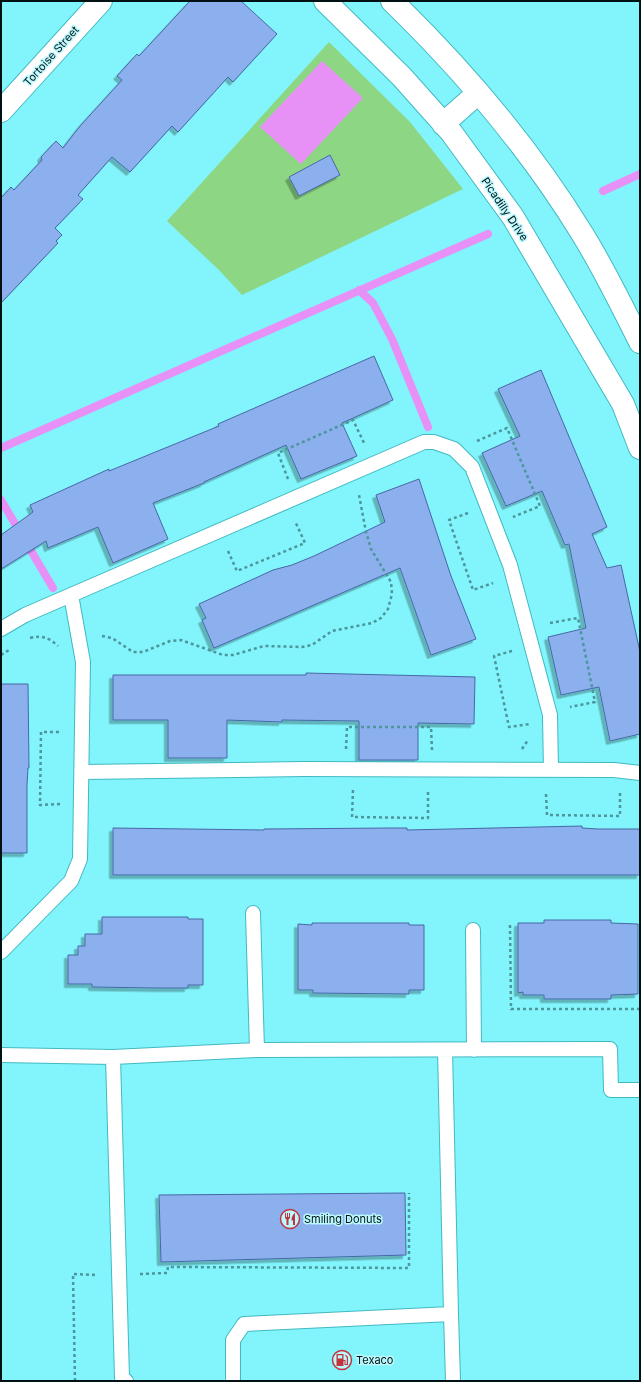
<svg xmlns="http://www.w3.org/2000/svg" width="641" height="1382" font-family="Inter,sans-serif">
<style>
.green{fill:#8dd784}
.water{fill:#e791f6}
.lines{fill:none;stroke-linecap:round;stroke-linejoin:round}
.stream{stroke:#e791f6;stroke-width:8}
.building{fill:#8cafee;stroke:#4768a5;filter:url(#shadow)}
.service-casing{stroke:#42b9c1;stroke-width:16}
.minor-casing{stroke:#42b9c1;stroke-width:24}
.tertiary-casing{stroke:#42b9c1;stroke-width:24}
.path{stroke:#4c969c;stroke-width:2.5;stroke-dasharray:3 3;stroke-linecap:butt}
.service{stroke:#fff;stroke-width:14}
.minor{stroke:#fff;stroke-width:22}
.tertiary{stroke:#fff;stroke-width:22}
.labels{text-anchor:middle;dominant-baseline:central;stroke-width:3;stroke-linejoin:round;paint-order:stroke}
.street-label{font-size:11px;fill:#001113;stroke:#bbf9fe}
.poi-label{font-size:11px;fill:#001113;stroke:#bbf9fe;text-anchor:start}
</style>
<defs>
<filter id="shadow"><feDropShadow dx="-3.5" dy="3.5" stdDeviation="0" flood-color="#0004"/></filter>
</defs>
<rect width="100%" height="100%" fill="#82f4fc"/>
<path class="green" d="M 329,42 L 410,122 L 463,189 L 242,295 L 219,270 L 167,221 Z"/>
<path class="water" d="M 322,61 L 363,98 L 301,164 L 260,127 Z"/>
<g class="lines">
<path class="stream" d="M 603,191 L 640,174
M 359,290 L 373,303 L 392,339 L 428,427
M 1,448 L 488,234
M 1,500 L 53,588"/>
</g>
<path class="building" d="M 190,1 L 241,1 L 277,34 L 233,82 L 228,77 L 178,132 L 172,126 L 130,172 L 112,157 L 78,195 L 83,199 L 55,228 L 62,235 L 56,241 L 58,243 L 1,303 L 1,198 L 11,187 L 14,190 L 42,160 L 41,157 L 56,141 L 63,148 L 80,126 L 122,80 L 117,76 L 137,54 L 139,56 Z
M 330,155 L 340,175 L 299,196 L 289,177 Z
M 374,356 L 393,400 L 342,423 L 357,456 L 301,479 L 286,445 L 204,482 L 204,483 L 153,503 L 168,539 L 113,563 L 98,527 L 48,548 L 46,541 L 1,569 L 1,535 L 33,512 L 30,505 L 109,469 L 109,471 L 219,426 L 218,424 Z
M 541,370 L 607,527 L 592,534 L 607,568 L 621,565 L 640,652 L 640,734 L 610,741 L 599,687 L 561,695 L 548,637 L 586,628 L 569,544 L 565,545 L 542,491 L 506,506 L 482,453 L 520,436 L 498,389 Z
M 419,479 L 451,576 L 476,639 L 431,655 L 400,568 L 214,648 L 202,620 L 206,618 L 199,604 L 273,570 L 292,565 L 314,556 L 385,522 L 376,495 Z
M 306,673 L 475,677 L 474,724 L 418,723 L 418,760 L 359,760 L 359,721 L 282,720 L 282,722 L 227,720 L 227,758 L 168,758 L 168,720 L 113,720 L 113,675 L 306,675 Z
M 1,684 L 28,684 L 29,768 L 28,768 L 27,785 L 27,853 L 1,853 Z
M 582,826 L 582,828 L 598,829 L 640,829 L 640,875 L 113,875 L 113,828 L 264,830 L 264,829 L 389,828 L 407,828 L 407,830 Z
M 102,917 L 188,917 L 188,919 L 203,919 L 203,985 L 188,985 L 188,988 L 157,988 L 92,987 L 92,984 L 68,984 L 68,955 L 78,955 L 78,946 L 85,946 L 85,934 L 102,934 Z
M 544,920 L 611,920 L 611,923 L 638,924 L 638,994 L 611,995 L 611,999 L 544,999 L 544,995 L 523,995 L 523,992 L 518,993 L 518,923 L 544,923 Z
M 312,923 L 409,923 L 409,925 L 424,925 L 424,990 L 409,990 L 409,994 L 313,993 L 313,990 L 298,990 L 298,924 L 312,925 Z
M 405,1193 L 406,1255 L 161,1262 L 159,1195 Z"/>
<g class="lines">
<g class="service-casing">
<path id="service" d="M 1,629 L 25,615 L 424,442 L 434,442 L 454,449 L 472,467 L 510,565 L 550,715 L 551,770
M 82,772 L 304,769 L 614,770 L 640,773
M 253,913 L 257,1050
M 473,930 L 474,1050
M 1,952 L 71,881 L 80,859 L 83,662 L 71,595
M 1,1055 L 113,1057 L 257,1050 L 610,1049 L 611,1090 L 640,1090
M 113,1057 L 122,1378 L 126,1381
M 451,1314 L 453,1381
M 233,1381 L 233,1340 L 244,1324 L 451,1314 L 445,1050"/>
</g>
<g class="minor-casing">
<path id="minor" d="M 1,111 L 101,1"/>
</g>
<g class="tertiary-casing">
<path id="tertiary" d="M 325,1 L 402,77 L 451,132 L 513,217 L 623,404 L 640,448
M 392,1 C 464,71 531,150 583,235 C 604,269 622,306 640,342
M 443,124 L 478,93"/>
</g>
<path class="path" d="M 477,441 L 507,428 L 540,506 L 513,517
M 288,479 L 278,453 L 353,420 L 365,445
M 468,513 L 449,520 L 473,590 L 493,583
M 228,551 L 237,571 L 305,543 L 295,521
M 550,623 L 578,618 L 595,702 L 570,707
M 102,636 L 112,638 L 133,652 L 143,652 L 170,641 L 181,640 L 223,655 L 233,655 L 264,646 L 302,647 L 312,645 L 332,631 L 372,623 L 381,618 L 388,609 L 392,594 L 391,582 L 371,549 L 366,532 L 359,495 L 357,496
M 30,638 C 43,635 49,638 58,646
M 512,651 L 494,656 L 509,727 L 530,724
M 1,655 L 9,650
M 346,749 L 347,727 L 431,727 L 432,750
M 522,749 L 528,740
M 353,790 L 352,817 L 428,818 L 428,792
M 546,794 L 547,815 L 620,816 L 620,792 L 622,792
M 60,804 L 40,805 L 41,732 L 61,732
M 510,925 L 511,1009 L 640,1009
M 140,1274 L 167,1273 L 168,1267 L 409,1268 L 409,1193
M 75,1381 L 73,1274 L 98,1275"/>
<use href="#service" class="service"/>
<use href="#minor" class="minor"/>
<use href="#tertiary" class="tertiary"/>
</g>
<defs>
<g id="restaurant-ring" transform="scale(1)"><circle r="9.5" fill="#bbf9fe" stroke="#c3333e" stroke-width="1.5"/><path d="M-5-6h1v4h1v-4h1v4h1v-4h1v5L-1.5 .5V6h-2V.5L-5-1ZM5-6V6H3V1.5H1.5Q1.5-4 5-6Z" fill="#c3333e"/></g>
<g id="fuel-ring" transform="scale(1)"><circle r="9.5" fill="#bbf9fe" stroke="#c3333e" stroke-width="1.5"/><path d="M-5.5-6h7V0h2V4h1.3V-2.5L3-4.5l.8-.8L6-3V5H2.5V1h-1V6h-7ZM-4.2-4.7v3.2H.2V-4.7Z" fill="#c3333e"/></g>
</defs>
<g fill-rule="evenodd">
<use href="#restaurant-ring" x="290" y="1219"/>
<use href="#fuel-ring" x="342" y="1360"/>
</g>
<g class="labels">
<g class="street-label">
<text transform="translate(51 56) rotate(-48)">Tortoise Street</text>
<text transform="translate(505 209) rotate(56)">Picadilly Drive</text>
</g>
<g class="poi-label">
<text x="304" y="1219">Smiling Donuts</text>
<text x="356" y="1360">Texaco</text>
</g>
</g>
<rect width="641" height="1382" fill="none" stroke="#001113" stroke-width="4"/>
</svg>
